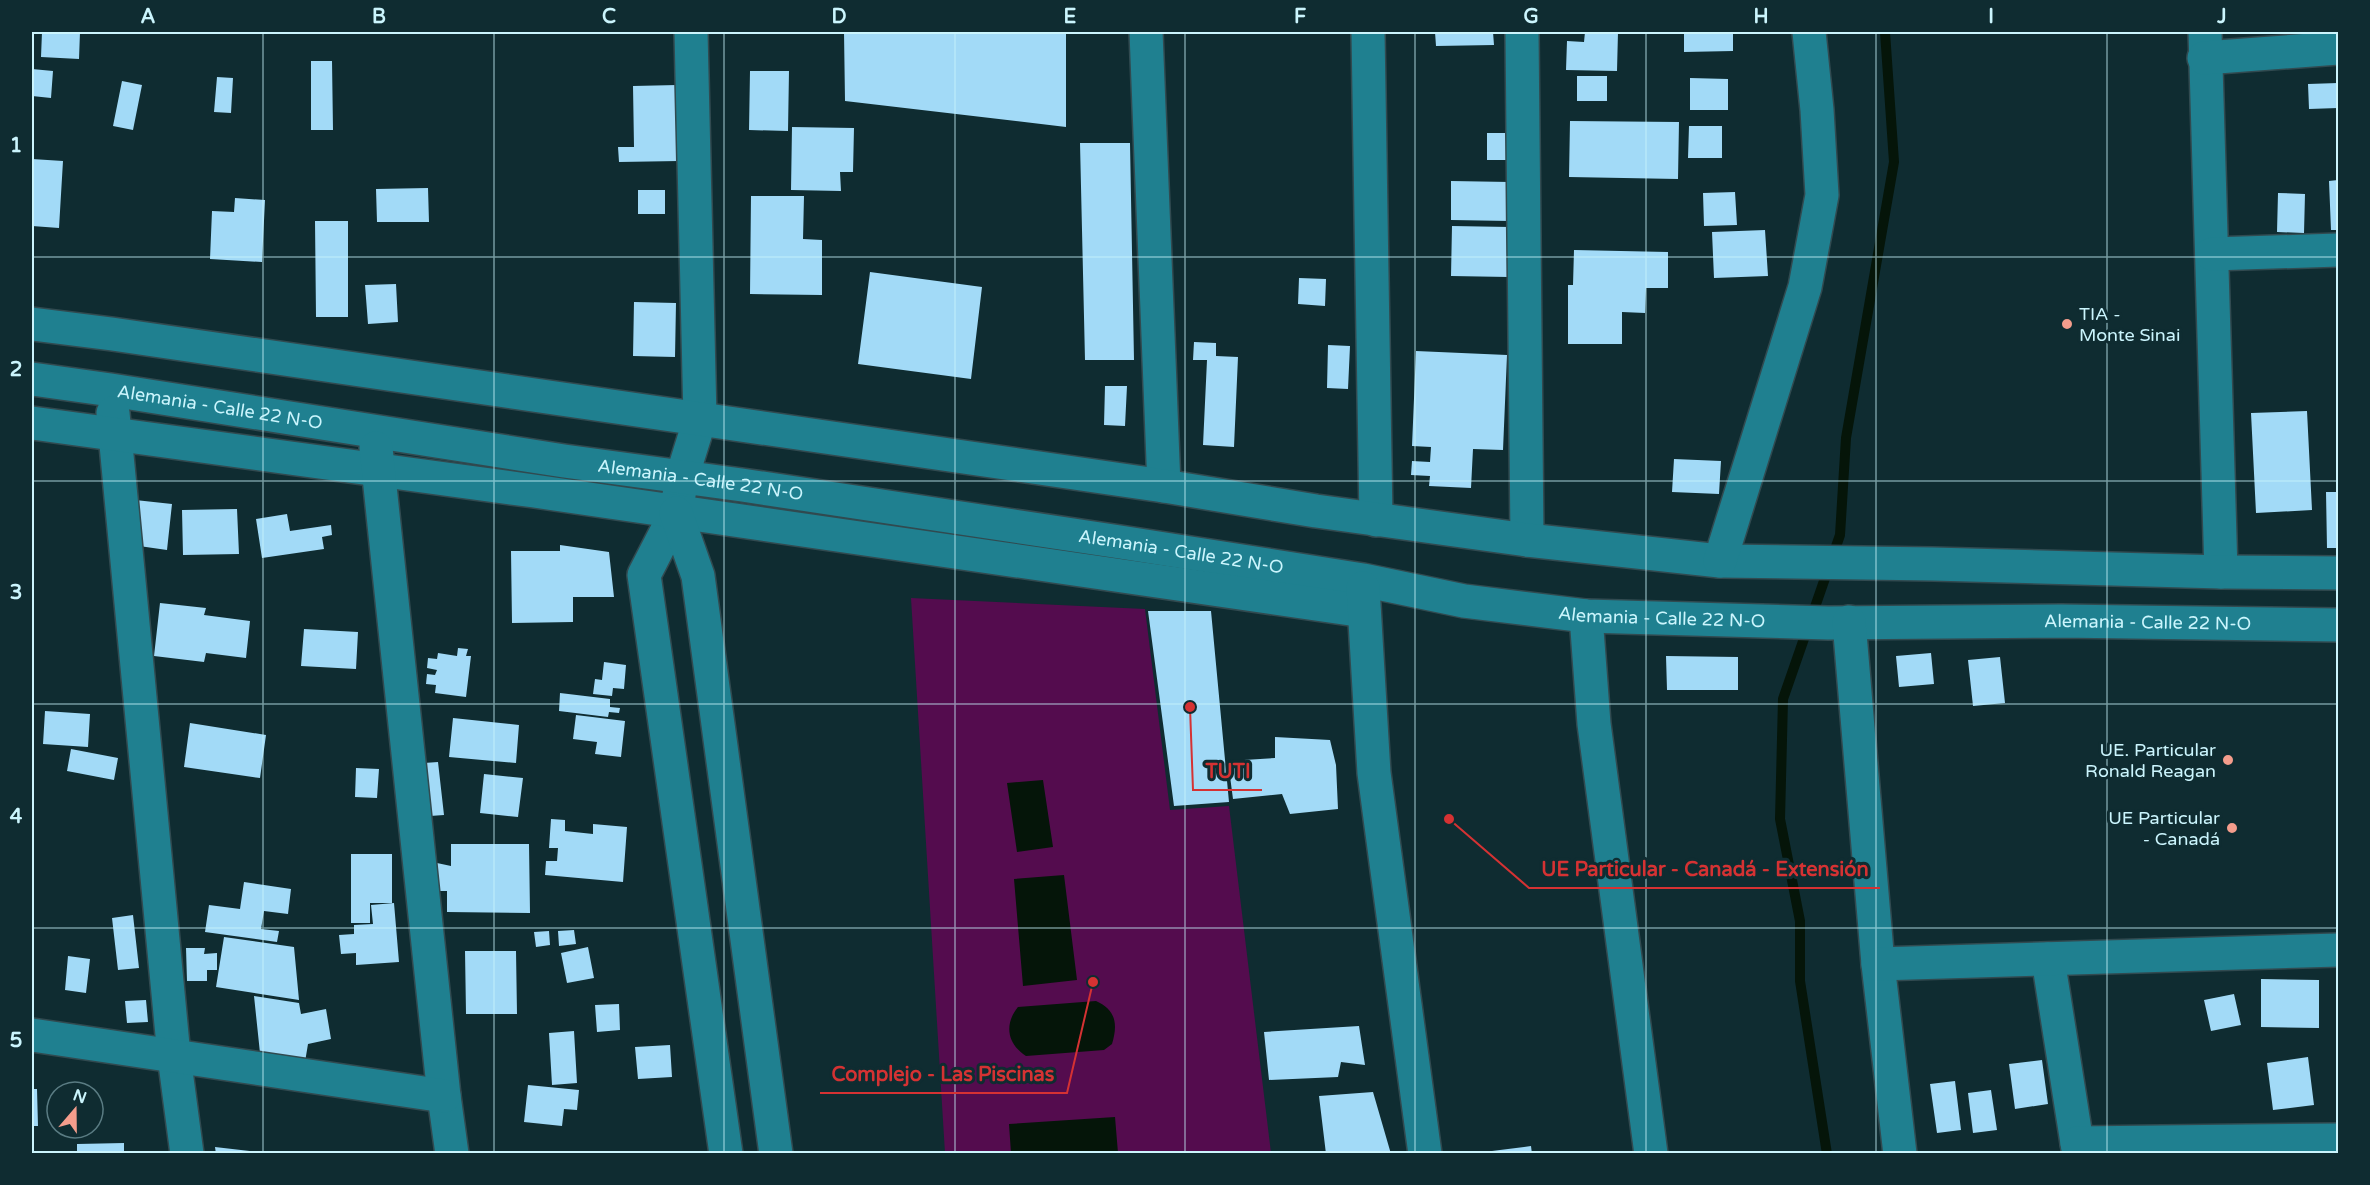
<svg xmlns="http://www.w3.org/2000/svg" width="2370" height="1185" font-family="'Varela Round',sans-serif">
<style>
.green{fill:#540c4e}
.water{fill:#051509}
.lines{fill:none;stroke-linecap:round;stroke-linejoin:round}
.stream{stroke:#051509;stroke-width:10}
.building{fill:#a2daf7}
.minor-casing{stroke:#314a50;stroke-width:36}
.minor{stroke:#1f8090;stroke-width:33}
.grid{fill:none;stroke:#cbf5fd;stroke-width:1.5;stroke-opacity:0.55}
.poi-dot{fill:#f49d8c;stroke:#0f2c31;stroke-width:2}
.labels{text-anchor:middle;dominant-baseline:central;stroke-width:6;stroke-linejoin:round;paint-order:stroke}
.poi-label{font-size:18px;fill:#cbf5fd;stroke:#0f2c31;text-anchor:end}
.street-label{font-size:18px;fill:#cbf5fd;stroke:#0f2c31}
.leader{fill:none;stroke:#d53233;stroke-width:2}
.callout-dot{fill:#d53233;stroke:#0f2c31;stroke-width:2}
.callout-label{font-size:20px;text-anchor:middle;font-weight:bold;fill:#d53233;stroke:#0f2c31;stroke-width:6;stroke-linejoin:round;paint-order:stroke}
.neatline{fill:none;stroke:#cbf5fd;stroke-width:2}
.grid-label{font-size:20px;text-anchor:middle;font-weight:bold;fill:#cbf5fd}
</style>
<rect width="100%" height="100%" fill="#0f2c31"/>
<path class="green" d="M 911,598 L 1145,609 L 1170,810 L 1229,806 L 1271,1153 L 945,1153 Z"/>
<path class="water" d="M 1043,780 L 1053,847 L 1017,852 L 1007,783 Z
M 1064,875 L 1077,980 L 1023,986 L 1014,879 Z
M 1096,1001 C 1116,1010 1118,1024 1112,1044 L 1104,1050 L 1026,1056 C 1007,1044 1004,1024 1018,1007 Z
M 1115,1117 L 1118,1153 L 1011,1153 L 1009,1124 Z"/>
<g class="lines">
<path class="stream" d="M 1827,1154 L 1800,981 L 1800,921 L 1780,819 L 1783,699 L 1840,535 L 1846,438 L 1894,162 L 1885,32"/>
</g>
<path class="building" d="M 42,32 L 80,32 L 79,59 L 41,57 Z
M 844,32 L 1066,32 L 1066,127 L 845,101 Z
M 1435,32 L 1493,32 L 1494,45 L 1436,46 Z
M 1585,32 L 1618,32 L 1617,71 L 1566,70 L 1567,41 L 1584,42 Z
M 1684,32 L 1733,32 L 1733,51 L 1684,52 Z
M 311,61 L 332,61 L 333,130 L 311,130 Z
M 32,69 L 53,71 L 51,98 L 32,96 Z
M 750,71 L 789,71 L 788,131 L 749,130 Z
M 1577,76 L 1607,76 L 1607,101 L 1577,101 Z
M 217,77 L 233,78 L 231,113 L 214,112 Z
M 1690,78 L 1728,79 L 1728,110 L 1690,110 Z
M 122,81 L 142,85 L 133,130 L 113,126 Z
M 2338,83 L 2338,108 L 2309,109 L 2308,84 Z
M 677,85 L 679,161 L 619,162 L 618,147 L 634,147 L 633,86 Z
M 1570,121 L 1679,122 L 1678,179 L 1569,177 Z
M 1689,126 L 1722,126 L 1722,158 L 1688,158 Z
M 792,127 L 854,128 L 853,172 L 840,172 L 841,191 L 791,190 Z
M 1487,133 L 1509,133 L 1509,160 L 1487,160 Z
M 1080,143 L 1130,143 L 1134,360 L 1085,360 Z
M 32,159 L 63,161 L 59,228 L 32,226 Z
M 2338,180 L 2338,230 L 2331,230 L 2329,181 Z
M 1451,181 L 1510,182 L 1510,221 L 1451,220 Z
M 428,188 L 429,222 L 377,222 L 376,189 Z
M 638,190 L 665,190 L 665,214 L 638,214 Z
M 1735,192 L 1737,225 L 1704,226 L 1703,193 Z
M 2278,193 L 2305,194 L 2304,233 L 2277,232 Z
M 751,196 L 804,196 L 803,239 L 822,240 L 822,295 L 750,294 Z
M 235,198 L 265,200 L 262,262 L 210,259 L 212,211 L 234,212 Z
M 315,221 L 348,221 L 348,317 L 316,317 Z
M 1452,226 L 1510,227 L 1509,277 L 1451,276 Z
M 1765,230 L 1768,276 L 1714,278 L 1712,232 Z
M 1574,250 L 1668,252 L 1668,288 L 1646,288 L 1645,313 L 1622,312 L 1622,344 L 1568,344 L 1568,285 L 1573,285 Z
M 870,272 L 982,287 L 971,379 L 858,364 Z
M 1299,278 L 1326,279 L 1325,306 L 1298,304 Z
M 396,284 L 398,322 L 368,324 L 365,285 Z
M 634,302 L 676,303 L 675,357 L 633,356 Z
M 1194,342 L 1216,343 L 1216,356 L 1238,357 L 1234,447 L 1203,445 L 1207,360 L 1193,360 Z
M 1328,345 L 1350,346 L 1348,389 L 1327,388 Z
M 1416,351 L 1507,355 L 1503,450 L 1473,449 L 1471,488 L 1429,486 L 1430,476 L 1411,475 L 1412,461 L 1430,462 L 1431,447 L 1412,446 Z
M 1105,386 L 1127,386 L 1125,426 L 1104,425 Z
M 2307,411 L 2312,510 L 2256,513 L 2251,413 Z
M 1674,459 L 1721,461 L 1719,494 L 1672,492 Z
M 2326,492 L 2338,492 L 2338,548 L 2327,548 Z
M 126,499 L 172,504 L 167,550 L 132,545 Z
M 237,509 L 239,554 L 183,555 L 182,510 Z
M 287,514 L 290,531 L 331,525 L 332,535 L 322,537 L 324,549 L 262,558 L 256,519 Z
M 560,545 L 609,552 L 614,597 L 573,597 L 573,622 L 512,623 L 511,551 L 560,551 Z
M 160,603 L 206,608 L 204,615 L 250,621 L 246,658 L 206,653 L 204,662 L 154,656 Z
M 1148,611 L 1211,611 L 1229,802 L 1174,806 Z
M 304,629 L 358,632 L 356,669 L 301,666 Z
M 458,648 L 468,649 L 466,656 L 471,656 L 466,697 L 435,693 L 436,685 L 426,684 L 427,674 L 435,675 L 437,670 L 427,668 L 428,658 L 437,659 L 438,653 L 457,656 Z
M 1931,653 L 1934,684 L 1899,687 L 1896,656 Z
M 1666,656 L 1738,657 L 1738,690 L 1667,690 Z
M 2000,657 L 2005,703 L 1973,706 L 1968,660 Z
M 604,662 L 626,665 L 624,689 L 613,688 L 612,696 L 593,694 L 595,679 L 602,680 Z
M 560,693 L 610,699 L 610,707 L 620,708 L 619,713 L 609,712 L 608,717 L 559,711 Z
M 45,711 L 90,714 L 88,747 L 43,744 Z
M 576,715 L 625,721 L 621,757 L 595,754 L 597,742 L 573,739 Z
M 453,718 L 519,725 L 516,763 L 449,757 Z
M 190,723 L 266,735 L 260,778 L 184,767 Z
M 1275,737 L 1330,740 L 1336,765 L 1338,809 L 1290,814 L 1282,794 L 1233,799 L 1228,761 L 1275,758 Z
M 71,749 L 118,758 L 114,780 L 67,771 Z
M 438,762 L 444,815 L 430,816 L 424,763 Z
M 356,768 L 379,769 L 377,798 L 355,797 Z
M 484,774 L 523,778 L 518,817 L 480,813 Z
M 551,819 L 565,820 L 565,831 L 593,834 L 593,824 L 627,827 L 623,882 L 545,875 L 546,861 L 557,861 L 558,848 L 549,848 Z
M 451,844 L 529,844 L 530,913 L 447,912 L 447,891 L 438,891 L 437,863 L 451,866 Z
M 351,854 L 392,854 L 392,903 L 370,903 L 370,923 L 351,923 Z
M 244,882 L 291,889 L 288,914 L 264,911 L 261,929 L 279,931 L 277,942 L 205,932 L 209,905 L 240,909 Z
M 394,903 L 399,962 L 356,965 L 356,953 L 341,954 L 339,935 L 354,934 L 354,925 L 373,924 L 371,905 Z
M 133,915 L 139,968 L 118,970 L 112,918 Z
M 574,930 L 576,944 L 559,946 L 558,931 Z
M 549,931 L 550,945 L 536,947 L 534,932 Z
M 224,937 L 294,947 L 299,1000 L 216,987 Z
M 588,947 L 594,978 L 567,983 L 561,953 Z
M 186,948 L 205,948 L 204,954 L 217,953 L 217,970 L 207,970 L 207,981 L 187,981 Z
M 465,951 L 516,951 L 517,1014 L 466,1014 Z
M 68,956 L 90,959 L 86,993 L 65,990 Z
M 2261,979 L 2319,980 L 2319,1028 L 2261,1027 Z
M 2234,994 L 2241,1025 L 2211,1031 L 2204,1000 Z
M 254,996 L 299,1003 L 301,1014 L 326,1009 L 331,1039 L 308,1044 L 305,1062 L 260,1053 Z
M 146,1000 L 148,1022 L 127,1023 L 125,1001 Z
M 619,1004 L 620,1030 L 597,1032 L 595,1005 Z
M 1359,1026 L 1365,1065 L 1341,1062 L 1338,1077 L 1269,1080 L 1264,1032 Z
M 574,1031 L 577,1083 L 552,1085 L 549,1033 Z
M 670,1045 L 672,1077 L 638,1079 L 635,1047 Z
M 2308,1057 L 2314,1105 L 2273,1110 L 2267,1063 Z
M 2042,1060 L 2048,1104 L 2015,1109 L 2009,1064 Z
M 1955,1081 L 1961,1130 L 1937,1133 L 1930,1084 Z
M 528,1085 L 579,1090 L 577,1110 L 564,1109 L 562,1126 L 524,1122 Z
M 32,1089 L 37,1089 L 38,1126 L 32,1126 Z
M 1991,1090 L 1997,1130 L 1973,1133 L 1968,1093 Z
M 1373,1092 L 1391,1154 L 1326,1154 L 1319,1096 Z
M 124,1143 L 124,1154 L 77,1154 L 77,1144 Z
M 1531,1146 L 1532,1154 L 1484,1154 L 1484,1152 Z
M 215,1147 L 259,1152 L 259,1154 L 216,1154 Z"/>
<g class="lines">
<g class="minor-casing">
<g id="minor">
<path d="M 691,32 L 700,419 L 682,477 L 676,513 L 644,575 L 726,1154"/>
<path d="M 1146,32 L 1164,486"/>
<path d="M 1368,32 L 1376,520"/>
<path d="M 1522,32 L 1527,540"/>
<path d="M 2205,32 L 2221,572"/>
<path d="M 2204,58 L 2338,48"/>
<path d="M 2212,254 L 2338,250"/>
<path d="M 32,324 L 112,334 L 1164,486 L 1316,511 L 1527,540 L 1720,561 L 1933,564 L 2221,572 L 2338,573"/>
<path id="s1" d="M 32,379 L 111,390 L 564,461 L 742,485 L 1120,542 L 1363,580 L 1464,601 L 1586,616 L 1828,623 L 2061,621 L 2338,625"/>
<path d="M 113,413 L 174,1056 L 187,1154"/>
<path d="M 32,423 L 534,491 L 1364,611"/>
<path d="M 376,448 L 444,1096 L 452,1154"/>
<path d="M 676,513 L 698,576 L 776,1154"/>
<path d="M 1720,561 L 1805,287 L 1822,195 L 1817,110 L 1809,32"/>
<path d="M 1363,588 L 1374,773 L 1425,1154"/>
<path d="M 1586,616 L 1594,724 L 1651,1154"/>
<path d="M 1849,622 L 1878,964 L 1900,1154"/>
<path d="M 2048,959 L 2077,1143"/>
<path d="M 1878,964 L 2338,950"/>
<path d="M 32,1035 L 444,1096"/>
<path d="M 2079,1154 L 2077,1143 L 2338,1140"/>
</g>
</g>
<use href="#minor" class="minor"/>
</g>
<path class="grid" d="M 263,32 L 263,1154M 494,32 L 494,1154M 724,32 L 724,1154M 955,32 L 955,1154M 1185,32 L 1185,1154M 1415,32 L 1415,1154M 1646,32 L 1646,1154M 1876,32 L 1876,1154M 2107,32 L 2107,1154M 32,257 L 2338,257M 32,481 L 2338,481M 32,704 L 2338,704M 32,928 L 2338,928"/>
<g class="poi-dot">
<circle cx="2067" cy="324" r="6"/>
<circle cx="2228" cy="760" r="6"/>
<circle cx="2232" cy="828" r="6"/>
</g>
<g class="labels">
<g class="poi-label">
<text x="2079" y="314" text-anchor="start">TIA -<tspan x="2079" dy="21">Monte Sinai</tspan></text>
<text x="2216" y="750">UE. Particular<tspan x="2216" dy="21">Ronald Reagan</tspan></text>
<text x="2220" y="818">UE Particular<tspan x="2220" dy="21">- Canadá</tspan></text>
</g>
<g class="street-label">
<text stroke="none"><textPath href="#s1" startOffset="190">Alemania - Calle 22 N-O</textPath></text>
<text stroke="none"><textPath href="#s1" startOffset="676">Alemania - Calle 22 N-O</textPath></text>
<text stroke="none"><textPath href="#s1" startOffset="1162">Alemania - Calle 22 N-O</textPath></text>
<text stroke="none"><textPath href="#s1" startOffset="1648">Alemania - Calle 22 N-O</textPath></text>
<text stroke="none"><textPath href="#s1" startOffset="2134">Alemania - Calle 22 N-O</textPath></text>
</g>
</g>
<path class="leader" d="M1190 707L1193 790H1262M1449 819L1529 888H1880M1093 982L1067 1093H820"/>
<g class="callout-dot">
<circle cx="1190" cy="707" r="6"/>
<circle cx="1449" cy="819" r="6"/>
<circle cx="1093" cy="982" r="6"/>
</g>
<g class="callout-label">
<text x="1228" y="778">TUTI</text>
<text x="1705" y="876">UE Particular - Canadá - Extensión</text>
<text x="943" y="1081">Complejo - Las Piscinas</text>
</g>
<rect width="2370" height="1185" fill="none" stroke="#0f2c31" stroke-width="66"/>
<g transform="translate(75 1110) rotate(20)"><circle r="28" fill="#0f2c31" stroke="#5a7c83" stroke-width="1.5"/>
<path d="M0-4.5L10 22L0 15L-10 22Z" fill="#f49d8c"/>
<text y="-9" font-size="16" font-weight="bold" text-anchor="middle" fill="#cbf5fd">N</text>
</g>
<rect x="33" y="33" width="2304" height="1119" class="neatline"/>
<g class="grid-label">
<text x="148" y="23">A</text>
<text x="379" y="23">B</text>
<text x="609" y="23">C</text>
<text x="839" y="23">D</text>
<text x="1070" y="23">E</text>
<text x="1300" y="23">F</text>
<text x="1531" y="23">G</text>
<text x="1761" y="23">H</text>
<text x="1991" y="23">I</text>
<text x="2222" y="23">J</text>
<text x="16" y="152">1</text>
<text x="16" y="376">2</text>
<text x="16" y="599">3</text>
<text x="16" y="823">4</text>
<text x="16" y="1047">5</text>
</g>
</svg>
